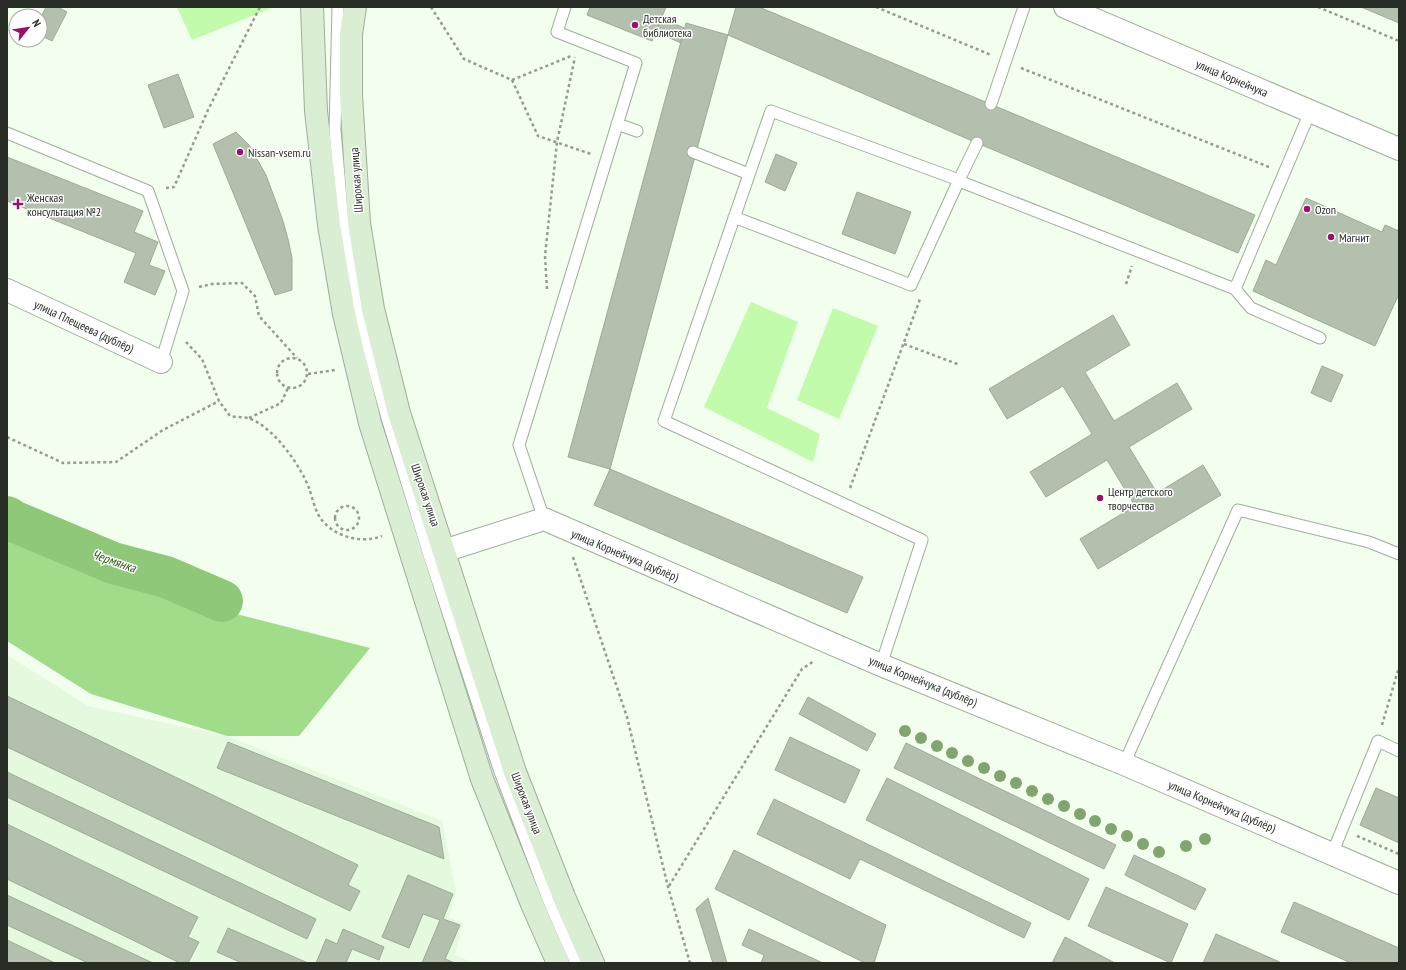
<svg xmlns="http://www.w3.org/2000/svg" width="1406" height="970" font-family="'PT Sans Narrow',sans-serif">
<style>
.built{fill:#e5f9de}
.green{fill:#c2fbac}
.forest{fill:#a1dc8b}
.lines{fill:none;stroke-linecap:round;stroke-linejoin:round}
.river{stroke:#8ec878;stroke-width:42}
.building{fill:#b2c0ad;stroke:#9caa97}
.service-casing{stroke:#9fad9a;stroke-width:13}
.minor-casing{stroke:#9fad9a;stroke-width:24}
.tertiary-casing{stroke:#9fad9a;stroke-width:24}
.secondary-casing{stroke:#9fad9a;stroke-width:24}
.path{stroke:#949c90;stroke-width:2.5;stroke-dasharray:3 3;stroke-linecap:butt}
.service{stroke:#fff;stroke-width:11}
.minor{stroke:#fff;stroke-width:22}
.tertiary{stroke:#fff;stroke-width:22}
.secondary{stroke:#daeed3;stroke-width:22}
.tree{fill:#82a56f}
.poi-dot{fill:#971369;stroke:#fff;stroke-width:1.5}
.labels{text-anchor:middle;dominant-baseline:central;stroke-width:3;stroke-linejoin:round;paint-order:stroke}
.poi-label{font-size:12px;fill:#272c25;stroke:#fff;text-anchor:start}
.street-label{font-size:12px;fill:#272c25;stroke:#fff}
.water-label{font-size:13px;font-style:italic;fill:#2c610f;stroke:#fff}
</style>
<rect width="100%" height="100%" fill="#f2feee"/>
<path class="built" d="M 7,655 L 88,706 L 227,736 L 442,821 L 456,891 L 449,918 L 463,923 L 455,955 L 474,963 L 7,963 Z"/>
<path class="green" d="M 177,7 L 274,7 L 192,40 Z
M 751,302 L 798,322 L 767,408 L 820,434 L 813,462 L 704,407 Z
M 833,308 L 878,326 L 839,419 L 797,400 Z"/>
<path class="forest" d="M 7,528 L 18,536 L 197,604 L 370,648 L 299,736 L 227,736 L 91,694 L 7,641 Z"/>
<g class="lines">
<path class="river" d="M 7,517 L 13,521 L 113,563 L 166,577 L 222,601"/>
</g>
<path class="building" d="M 46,7 L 58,7 L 67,12 L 52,41 L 40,35 L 40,19 Z
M 590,7 L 666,7 L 652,41 L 587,15 Z
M 736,7 L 759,7 L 1255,215 L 1238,253 L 977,143 L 728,35 Z
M 1361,7 L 1399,7 L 1399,23 Z
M 662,18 L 684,28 L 681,43 L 656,32 Z
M 686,23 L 728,35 L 610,469 L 568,457 Z
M 178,74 L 194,117 L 164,128 L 148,85 Z
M 236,132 L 249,145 L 266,175 L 283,221 L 288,239 L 292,258 L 292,290 L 275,295 L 213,144 Z
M 776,154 L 797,163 L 785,191 L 765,182 Z
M 7,157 L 143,211 L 134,232 L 158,242 L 149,265 L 165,271 L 155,295 L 124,282 L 136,253 L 7,201 Z
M 857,192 L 911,212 L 895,254 L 842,234 Z
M 1306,198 L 1382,232 L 1385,225 L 1399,231 L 1399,294 L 1375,346 L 1253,291 L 1266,260 L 1276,265 Z
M 1113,315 L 1130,345 L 1085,372 L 1114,421 L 1177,383 L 1192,409 L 1129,447 L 1157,493 L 1203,465 L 1221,495 L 1098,569 L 1080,539 L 1135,506 L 1107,460 L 1046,497 L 1030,472 L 1092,434 L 1063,386 L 1007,419 L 989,389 Z
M 1322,366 L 1343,375 L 1331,402 L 1311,393 Z
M 610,469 L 863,577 L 847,613 L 594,505 Z
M 7,696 L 358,865 L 348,885 L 360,891 L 350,911 L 7,747 Z
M 808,697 L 876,734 L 867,751 L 799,714 Z
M 790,737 L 860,770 L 845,803 L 775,770 Z
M 228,742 L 439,827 L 444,859 L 217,768 Z
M 906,743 L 1116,845 L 1104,869 L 894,768 Z
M 7,772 L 316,919 L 307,939 L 7,797 Z
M 887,778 L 1089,879 L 1069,920 L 866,820 Z
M 1376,788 L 1399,798 L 1399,843 L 1360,825 Z
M 774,799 L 1031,923 L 1024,938 L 860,859 L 850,879 L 757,834 Z
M 7,824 L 198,917 L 188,937 L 199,942 L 188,963 L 180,963 L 7,879 Z
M 734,850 L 886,925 L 874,963 L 865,963 L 715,889 Z
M 1134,855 L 1206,889 L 1195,910 L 1125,875 Z
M 408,875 L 453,894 L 443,919 L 460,925 L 445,959 L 455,963 L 422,963 L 440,920 L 423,914 L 409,948 L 382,937 Z
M 1106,887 L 1188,924 L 1171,963 L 1088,926 Z
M 7,895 L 153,963 L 88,963 L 7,925 Z
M 708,898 L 727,963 L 713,963 L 696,909 Z
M 1294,902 L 1399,948 L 1399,963 L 1351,963 L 1281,932 Z
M 228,928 L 308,963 L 242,963 L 217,952 Z
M 343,929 L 384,947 L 379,960 L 352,949 L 346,963 L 316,963 L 326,939 L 337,944 Z
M 749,929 L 823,963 L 761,963 L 764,955 L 742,945 Z
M 1216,934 L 1282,963 L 1203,963 Z
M 1065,937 L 1115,963 L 1052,963 Z
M 7,940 L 55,963 L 7,963 Z"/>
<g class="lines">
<g class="service-casing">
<path id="service" d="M 338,7 L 335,130 L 343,223 L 358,310 L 387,418 L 429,555 L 500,772 L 548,899 L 576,963
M 991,104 L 1024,7
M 617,124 L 637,131
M 7,133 L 148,191 L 183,291 L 161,362
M 693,152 L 749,174
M 734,217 L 911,285 L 959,180 L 977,143
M 1235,289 L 1251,308 L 1320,338
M 544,519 L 519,445 L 636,63 L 557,32 L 565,7
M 881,665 L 922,540 L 664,421 L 771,111 L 959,180 L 964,183 L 1235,289 L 1310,112
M 1124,764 L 1238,510 L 1369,542 L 1399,554
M 1332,854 L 1378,741 L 1399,751"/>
</g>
<g class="minor-casing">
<path id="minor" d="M 7,290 L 161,362
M 443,549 L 453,548 L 544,519 L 881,665 L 1124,764 L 1399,883"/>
</g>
<g class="tertiary-casing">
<path id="tertiary" d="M 1065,7 L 1399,149"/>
</g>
<g class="secondary-casing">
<path id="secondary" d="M 312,7 L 316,111 L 329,225 L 344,314 L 370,423 L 482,779 L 532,904 L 558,963
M 355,7 L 351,34 L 351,95 L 359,223 L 373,309 L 399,413 L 515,772 L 564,897 L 593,963"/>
</g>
<path class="path" d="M 431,7 L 464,59 L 512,80 L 571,56
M 876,7 L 991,55
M 1318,7 L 1399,41
M 1021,68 L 1269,167
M 512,80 L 538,136 L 591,154
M 166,188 L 174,187 L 208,110 L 260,7
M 1126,284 L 1132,266
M 199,287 L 212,284 L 242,283 L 255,296 L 259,316 L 297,358
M 547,289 L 545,256 L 557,142 L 575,57
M 186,342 L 202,359 L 219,401 L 230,416 C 236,417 242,417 248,418 C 273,426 300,465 309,488 C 312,497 316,513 321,519 C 335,537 361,544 382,536
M 904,344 L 960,365
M277 373a15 15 0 1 1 30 0a15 15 0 1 1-30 0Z
M 308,374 L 335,370
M 249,418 L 281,403 L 288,388
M 7,437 L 63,463 L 116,462 L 163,430 L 219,401
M 850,488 L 920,299
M335 518a12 12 0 1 1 24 0a12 12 0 1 1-24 0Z
M 573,557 L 627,717 L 668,887 L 690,963
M 1382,725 L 1399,667
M 1357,836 L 1399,854
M 669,886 L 802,669 L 814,661"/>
<use href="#service" class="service"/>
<use href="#minor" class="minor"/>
<use href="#tertiary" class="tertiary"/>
<use href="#secondary" class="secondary"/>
</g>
<g class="tree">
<circle cx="905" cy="731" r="6"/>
<circle cx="921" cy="738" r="6"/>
<circle cx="937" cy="746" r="6"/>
<circle cx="952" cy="753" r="6"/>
<circle cx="968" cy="761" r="6"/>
<circle cx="984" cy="768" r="6"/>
<circle cx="1000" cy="776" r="6"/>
<circle cx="1016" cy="783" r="6"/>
<circle cx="1032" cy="791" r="6"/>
<circle cx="1048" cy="799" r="6"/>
<circle cx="1064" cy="806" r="6"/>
<circle cx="1080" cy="814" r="6"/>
<circle cx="1095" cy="821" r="6"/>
<circle cx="1111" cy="829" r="6"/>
<circle cx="1127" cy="836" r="6"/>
<circle cx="1205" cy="839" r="6"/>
<circle cx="1143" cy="844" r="6"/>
<circle cx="1186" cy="846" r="6"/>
<circle cx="1159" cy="852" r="6"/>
</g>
<g class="poi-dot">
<circle cx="635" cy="25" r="4"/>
<circle cx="240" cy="152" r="4"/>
<path d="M16 198h4v4h4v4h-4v4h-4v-4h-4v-4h4z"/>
<circle cx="1307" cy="209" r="4"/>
<circle cx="1331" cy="237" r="4"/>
<circle cx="1100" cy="498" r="4"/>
</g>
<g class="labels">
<g class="poi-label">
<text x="643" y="18">Детская<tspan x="643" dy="14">библиотека</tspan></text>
<text x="248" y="152">Nissan-vsem.ru</text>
<text x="27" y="197">Женская<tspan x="27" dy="14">консультация №2</tspan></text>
<text x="1315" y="209">Ozon</text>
<text x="1339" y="237">Магнит</text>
<text x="1108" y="491">Центр детского<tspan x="1108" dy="14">творчества</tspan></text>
</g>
<g class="street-label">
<text transform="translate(1232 78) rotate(23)">улица Корнейчука</text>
<text transform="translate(356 180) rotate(-94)">Широкая улица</text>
<text transform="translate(84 326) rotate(25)">улица Плещеева (дублёр)</text>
<text transform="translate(426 495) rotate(71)">Широкая улица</text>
<text transform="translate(625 555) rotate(23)">улица Корнейчука (дублёр)</text>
<text transform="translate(923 681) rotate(22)">улица Корнейчука (дублёр)</text>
<text transform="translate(527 803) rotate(69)">Широкая улица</text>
<text transform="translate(1222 806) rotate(23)">улица Корнейчука (дублёр)</text>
</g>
<g class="water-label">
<text transform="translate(114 561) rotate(19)">Чермянка</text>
</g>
</g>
<rect width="1406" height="970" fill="none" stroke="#272c25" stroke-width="16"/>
<g transform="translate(28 28) rotate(60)"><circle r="19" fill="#ffffff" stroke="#a9aba8"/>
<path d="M0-3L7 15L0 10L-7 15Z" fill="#971369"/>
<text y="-6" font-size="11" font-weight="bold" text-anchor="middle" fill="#272c25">N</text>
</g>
</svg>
